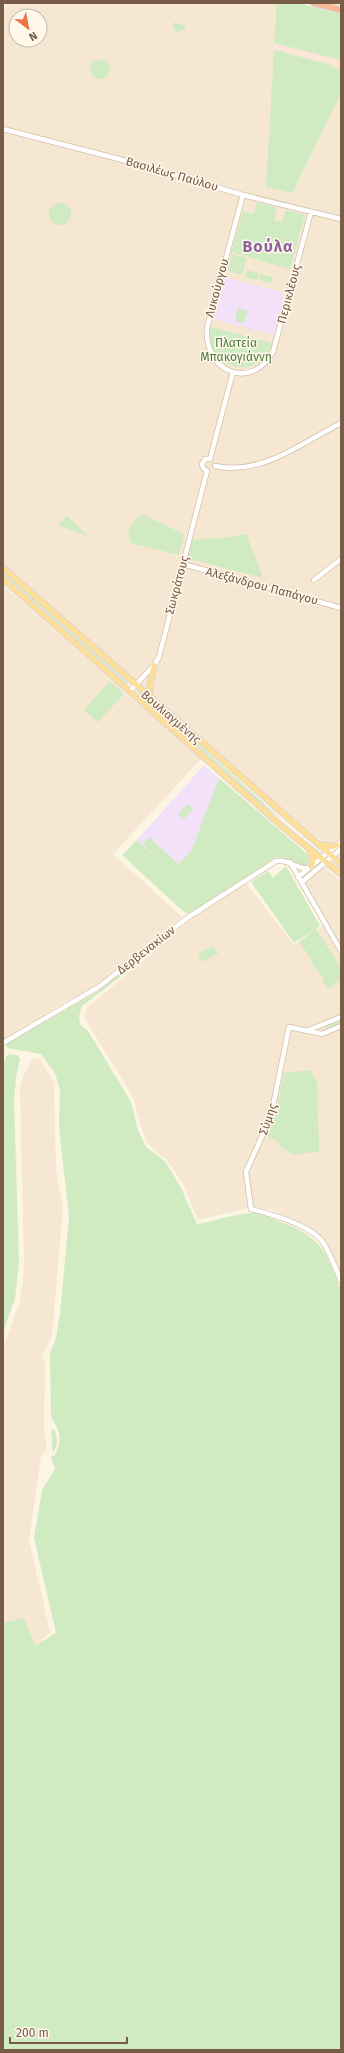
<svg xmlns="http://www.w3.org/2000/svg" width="344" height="2053" font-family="'Fira Sans',sans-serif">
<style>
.residential{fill:#f5e7d2;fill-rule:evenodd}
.commercial{fill:#fee5d7}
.education{fill:#f2e1f9}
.green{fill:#d0ebc2}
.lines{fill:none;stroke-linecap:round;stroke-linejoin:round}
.secondary-casing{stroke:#d4bfaa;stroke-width:6}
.primary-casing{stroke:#dcd5cf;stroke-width:7}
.highway-casing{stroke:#dcd5cf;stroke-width:8}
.secondary{stroke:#fff;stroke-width:4.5}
.primary{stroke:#fedf9a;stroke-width:5}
.highway{stroke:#fab899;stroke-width:5.5}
.labels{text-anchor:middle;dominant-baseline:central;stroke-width:3;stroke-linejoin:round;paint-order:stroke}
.street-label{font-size:12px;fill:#775c48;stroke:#fff8eb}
.park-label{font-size:12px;fill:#4e7d40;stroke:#fff8eb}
.district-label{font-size:16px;font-weight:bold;letter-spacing:1px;fill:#8b649b;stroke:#fff8eb}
</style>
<rect width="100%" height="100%" fill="#fdf5e4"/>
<path class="residential" d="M 6,3 L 296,3 L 341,15 L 341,839 L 331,846 L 325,844 L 211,748 L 3,564 L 3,15 ZM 16,16 L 40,16 L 40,40 L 16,40 Z
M 3,585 L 201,759 L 113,854 L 182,917 L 89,991 L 64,1002 L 3,1040 Z
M 324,867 L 341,881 L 341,946 L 305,882 Z
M 246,883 L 294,945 L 323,926 L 341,957 L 341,1274 L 327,1242 L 304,1226 L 272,1210 L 253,1207 L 198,1220 L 183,1184 L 167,1160 L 148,1144 L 141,1127 L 133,1097 L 85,1019 L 87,1008 L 156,950 L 164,941 L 195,916 Z
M 36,1058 L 39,1058 L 54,1083 L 56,1171 L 63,1206 L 52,1336 L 41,1358 L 45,1360 L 44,1427 L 47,1451 L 41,1456 L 29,1540 L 50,1632 L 35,1647 L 24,1618 L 3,1623 L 3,1347 L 20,1302 L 23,1281 L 24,1262 L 20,1087 L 25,1072 L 32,1060 Z"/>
<path class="commercial" d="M 275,44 L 341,61 L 341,66 L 273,48 Z"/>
<path class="education" d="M 223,277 L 285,293 L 274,335 L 212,319 Z
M 204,765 L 219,778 L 191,851 L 171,871 L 137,840 Z"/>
<path class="green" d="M 277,3 L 297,3 L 341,14 L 341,60 L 274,43 Z
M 174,22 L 186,26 L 185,29 L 177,32 L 173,28 Z
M 274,50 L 331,65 L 329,67 L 341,70 L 341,94 L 292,193 L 266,187 Z
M90 69a10 10 0 1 1 20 0a10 10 0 1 1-20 0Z
M 257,202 L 277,208 L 274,220 L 282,222 L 286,210 L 305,215 L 290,269 L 231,252 L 243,211 L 254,214 Z
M49 214a11 11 0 1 1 22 0a11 11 0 1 1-22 0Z
M 232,254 L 247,258 L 242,275 L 228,271 Z
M 247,270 L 259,273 L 257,280 L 245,277 Z
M 261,274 L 273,277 L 271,284 L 259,280 Z
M 238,308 L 248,311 L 244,323 L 235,321 Z
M 211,327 L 272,343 C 262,386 198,366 211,327 Z
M 144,515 L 184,534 L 179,555 L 130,543 L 128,530 L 139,516 Z
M 67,516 L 87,535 L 87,536 L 58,525 Z
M 246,534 L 263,578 L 187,558 L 192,540 L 221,538 Z
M 3,572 L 128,683 L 127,684 L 3,574 Z
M 110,681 L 124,694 L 98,722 L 84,710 Z
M 135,690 L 139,691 L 286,823 L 261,803 Z
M 219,778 L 307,854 L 309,861 L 307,865 C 297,867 287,856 276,857 L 190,913 L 185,913 L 122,855 L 137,840 L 171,871 L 143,844 L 149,837 L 178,864 L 176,866 L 191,851 Z
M 187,804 L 193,809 L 184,819 L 178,814 Z
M 286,866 L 320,926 L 316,929 L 341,967 L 341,980 L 329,989 L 322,981 L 324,979 L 311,962 L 312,960 L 299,942 L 315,929 L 294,943 L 251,882 L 268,871 L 273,878 Z
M 214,946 L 218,954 L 202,962 L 198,954 Z
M 149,949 L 124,974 L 82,1006 L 79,1016 L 80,1024 L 88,1031 L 131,1102 L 138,1130 L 146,1147 L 165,1161 L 181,1188 L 197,1224 C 214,1221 234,1214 251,1213 C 261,1213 272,1218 281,1222 C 323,1238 325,1251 341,1290 L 341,2050 L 3,2050 L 3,1623 L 24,1618 L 35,1646 L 56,1633 L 34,1538 L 42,1490 L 55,1469 L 51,1457 L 55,1455 L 59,1445 L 59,1432 L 51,1417 L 50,1352 L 56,1338 L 60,1313 L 69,1217 L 59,1129 L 60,1090 L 55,1073 L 41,1054 L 7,1048 L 6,1044 L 97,992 Z
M 341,1019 L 341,1023 L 326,1031 L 324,1028 Z
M 10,1054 L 17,1055 L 20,1059 L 16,1078 L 14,1100 L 19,1262 L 15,1299 L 3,1332 L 3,1069 L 6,1056 Z
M 310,1070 L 317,1083 L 319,1151 L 294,1155 L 278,1145 L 279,1142 L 267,1136 L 277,1109 L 284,1073 Z
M 54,1429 C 58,1437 58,1446 53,1453 L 51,1431 Z"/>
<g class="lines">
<g class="secondary-casing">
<path id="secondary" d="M 3,129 L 146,166 L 243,195 L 341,219
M 243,195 L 207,328 C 204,371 250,392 273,352 L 311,212
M 210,459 L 233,372
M 215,466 C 262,476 301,443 341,423
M 207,471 L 203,468 L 202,464 L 205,459 L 210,459
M 183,564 L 341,608
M 314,580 L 341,559
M 130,691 L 154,665 L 159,657 L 207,471
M 290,862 L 341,951
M 298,877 L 341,842
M 302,882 L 341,849
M 341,1026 L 322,1034 L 289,1027 L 271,1116 L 246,1172 L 251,1209 C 271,1214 308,1224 322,1241 C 330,1252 335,1268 341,1281
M 309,1030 L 341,1017
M 3,1043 L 100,986 L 187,918 L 276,861 C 290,859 299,871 309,868"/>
</g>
<g class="primary-casing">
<path id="primary" d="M 3,568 L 341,864
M 3,579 L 285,829 L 341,874
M 151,697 L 149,692 L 154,665
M 319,844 L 331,847 L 337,845
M 310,850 L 313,861 L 311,867"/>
</g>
<g class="highway-casing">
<path id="highway" d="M 314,3 L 341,10"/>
</g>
<use href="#secondary" class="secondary"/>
<use href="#primary" class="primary"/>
<use href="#highway" class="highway"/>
</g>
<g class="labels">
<g class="street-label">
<text transform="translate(172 174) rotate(16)">Βασιλέως Παύλου</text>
<text transform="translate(217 288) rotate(-75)">Λυκούργου</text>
<text transform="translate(289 294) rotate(-75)">Περικλέους</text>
<text transform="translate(177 585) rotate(-75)">Σωκράτους</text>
<text transform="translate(262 586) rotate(15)">Αλεξάνδρου Παπάγου</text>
<text transform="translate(171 717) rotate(41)">Βουλιαγμένης</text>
<text transform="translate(146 950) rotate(-38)">Δερβενακίων</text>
<text transform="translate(268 1119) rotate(-71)">Σύμης</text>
</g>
<g class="park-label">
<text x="236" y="343">Πλατεία<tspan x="236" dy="14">Μπακογιάννη</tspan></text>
</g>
<g class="district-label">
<text x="268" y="246">Βούλα</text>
</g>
</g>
<rect width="344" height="2053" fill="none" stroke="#775c48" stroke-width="8"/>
<g transform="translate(28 28) rotate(148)"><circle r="19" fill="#fff8eb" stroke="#c9baaa"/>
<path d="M0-3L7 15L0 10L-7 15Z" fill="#ec7445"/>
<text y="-6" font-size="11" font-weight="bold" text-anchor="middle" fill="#775c48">N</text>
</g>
<path d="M10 2037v6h117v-6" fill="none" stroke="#775c48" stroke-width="2"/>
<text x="16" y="2037" font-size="12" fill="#775c48" stroke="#fff8eb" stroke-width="3" paint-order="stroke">200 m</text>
</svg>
